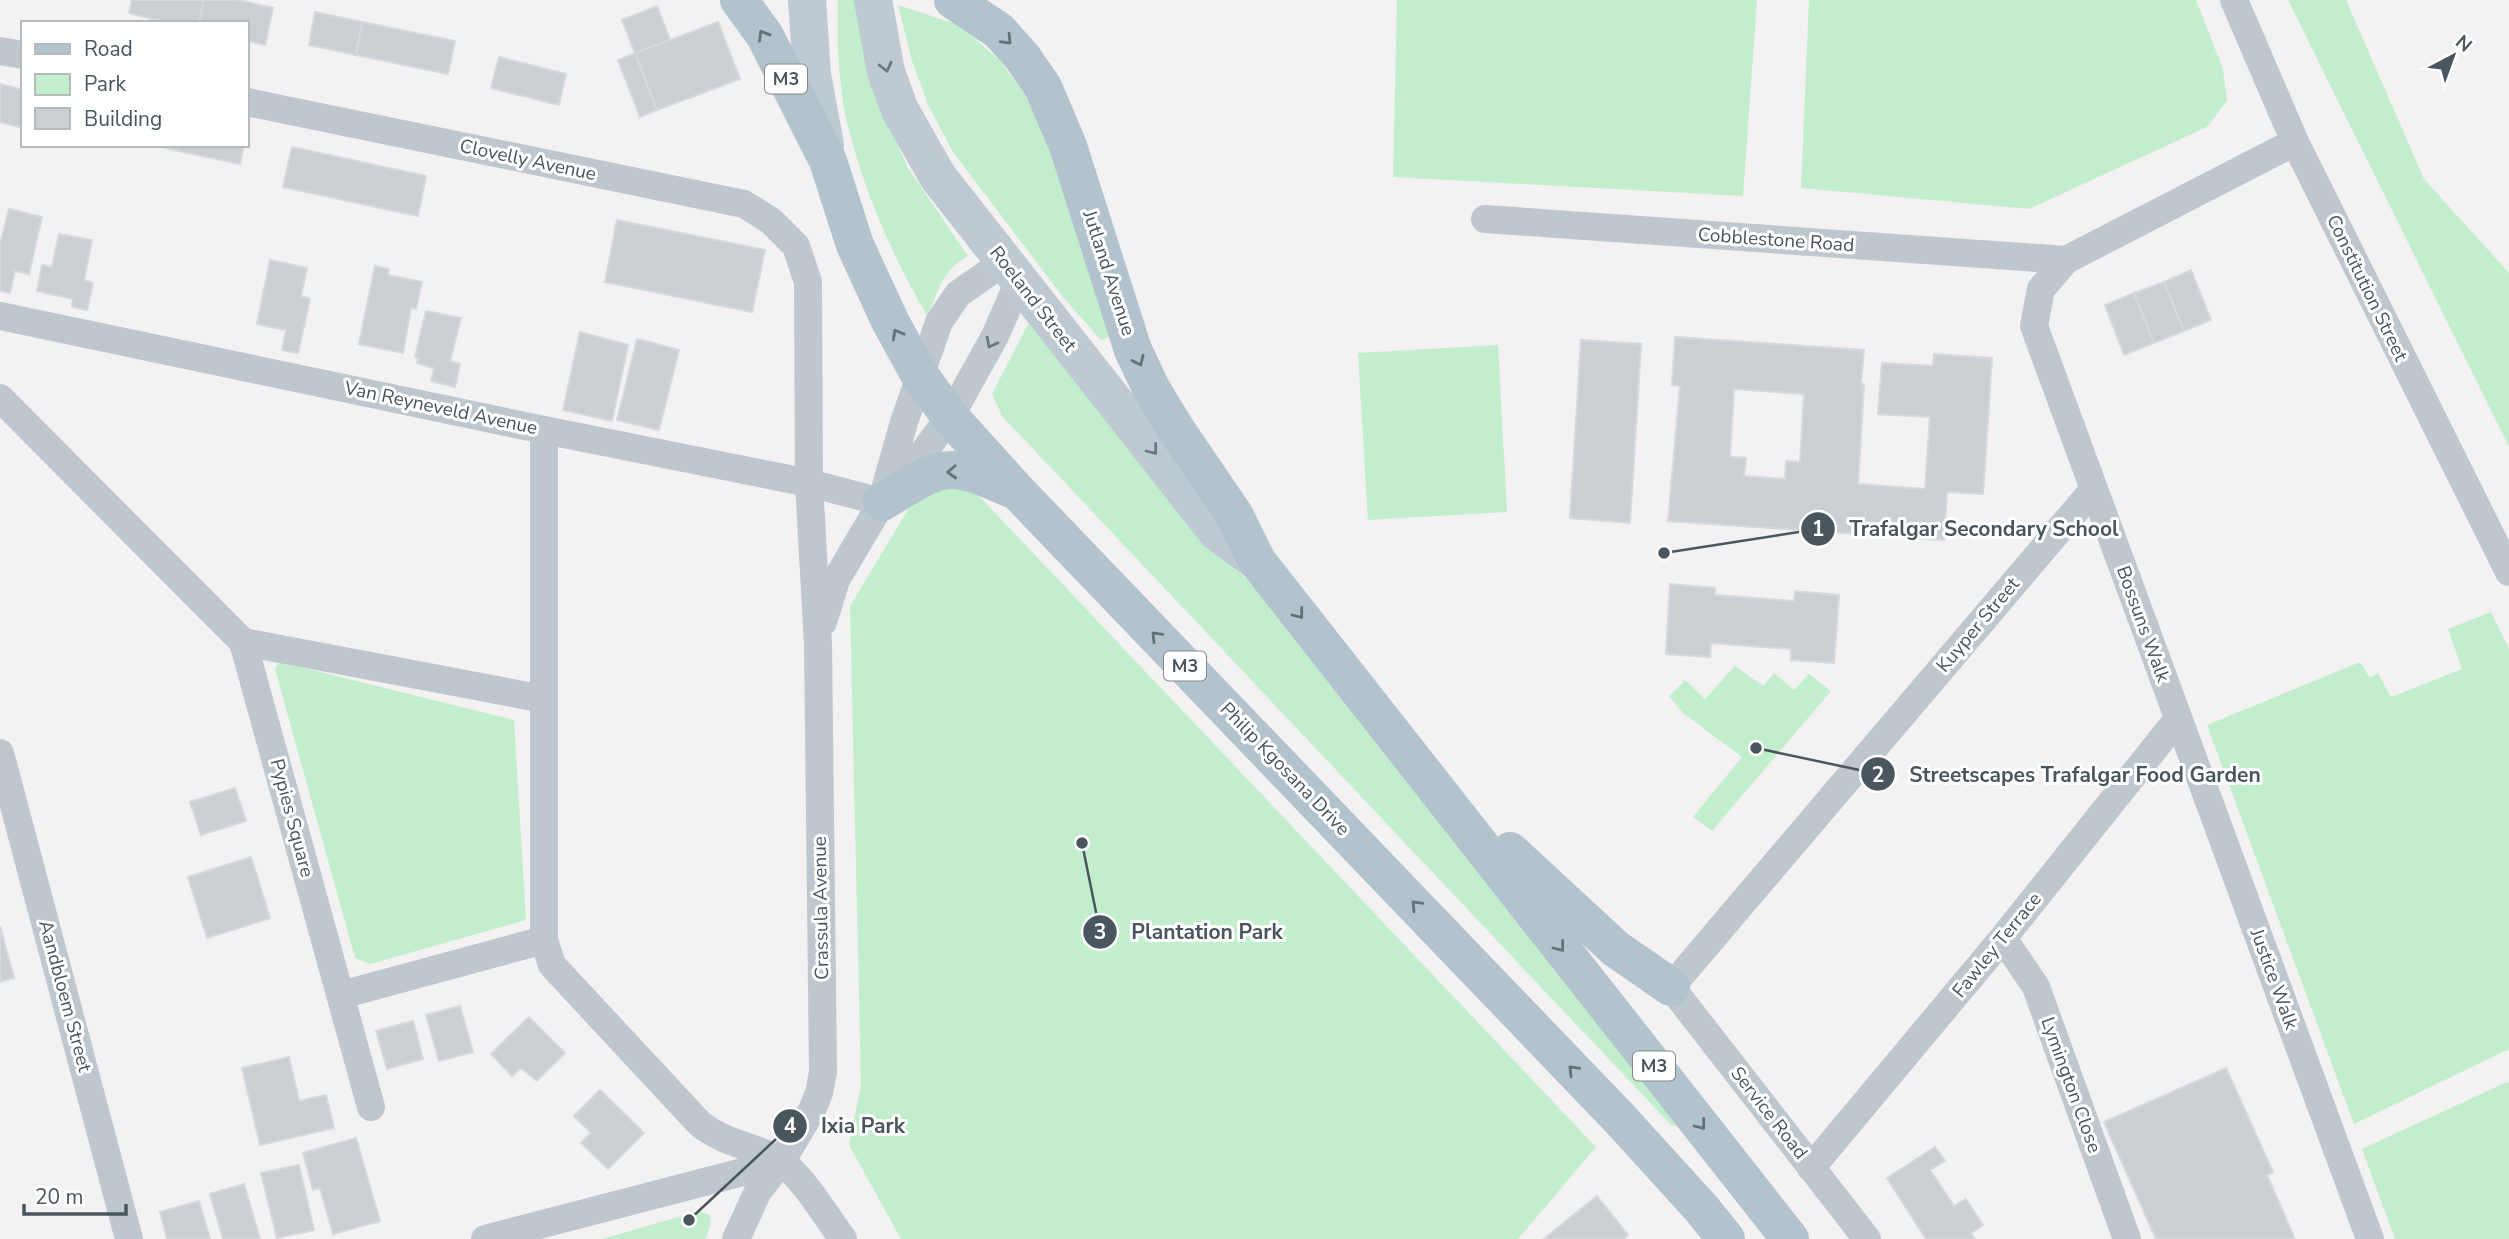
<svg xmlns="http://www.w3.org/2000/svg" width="2509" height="1239" font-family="'Nunito Sans',sans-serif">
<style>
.green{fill:#c2eece}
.building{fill:#cbcfd3;stroke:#d5d8dc;stroke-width:2;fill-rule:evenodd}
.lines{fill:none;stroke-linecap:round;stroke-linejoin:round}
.street{stroke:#bdc7cd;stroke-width:28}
.secondary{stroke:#bec9d1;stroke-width:38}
.primary{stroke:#b2c3ce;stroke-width:38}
.oneway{stroke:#637179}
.oneway2{stroke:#6c7880}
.oneway3{stroke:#6c787f}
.labels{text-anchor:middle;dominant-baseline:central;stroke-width:6;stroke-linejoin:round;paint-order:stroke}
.shield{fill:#fff;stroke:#80898e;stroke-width:2}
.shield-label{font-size:18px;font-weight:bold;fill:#49565d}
.street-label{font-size:19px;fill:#49565d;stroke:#fff}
.leader{fill:none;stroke:#49565d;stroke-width:2.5}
.callout-dot{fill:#49565d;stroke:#fff;stroke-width:2.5}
.mark-label{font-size:21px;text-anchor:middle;font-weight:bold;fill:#fff}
.callout-label{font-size:21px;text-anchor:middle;font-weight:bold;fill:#49565d;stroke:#fff;stroke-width:6;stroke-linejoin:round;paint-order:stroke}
</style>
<rect width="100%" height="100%" fill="#f3f1f1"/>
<path class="green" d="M 838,0 L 854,0 L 870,83 L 908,168 L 968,256 C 943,270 937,291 928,317 C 892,256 862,187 846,118 C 838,80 837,39 838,0 Z
M 1397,0 L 1757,0 L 1743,196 L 1393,177 Z
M 1809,0 L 2196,0 L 2223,69 L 2227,101 L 2207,127 L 2029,209 L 1801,188 Z
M 2288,0 L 2346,0 L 2424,179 L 2509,273 L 2509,447 Z
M 898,5 L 959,25 L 998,59 L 1042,115 L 1110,337 L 1101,340 L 1063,297 L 953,152 L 929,107 L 912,61 Z
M 1029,322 L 1276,614 L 1685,1126 L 1672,1126 L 1002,416 L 992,394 Z
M 1498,345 L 1507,512 L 1368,520 L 1358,353 Z
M 961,486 L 980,497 L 1596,1147 L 1518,1239 L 901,1239 L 849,1145 L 861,1085 L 850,606 L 915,498 L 928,489 Z
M 2491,612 L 2509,649 L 2509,1049 L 2354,1124 L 2207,725 L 2360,662 L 2370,678 L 2378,673 L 2391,697 L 2462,669 L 2448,629 Z
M 280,662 L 514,720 L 526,920 L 370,964 L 355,958 L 275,669 Z
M 1735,666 L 1763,686 L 1774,673 L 1794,690 L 1809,674 L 1831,691 L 1712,831 L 1693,817 L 1742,757 L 1683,713 L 1669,696 L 1685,680 L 1705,699 Z
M 2509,1081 L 2509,1239 L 2395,1239 L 2362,1149 Z
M 699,1211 L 710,1215 L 711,1225 L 705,1239 L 602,1239 Z"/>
<path class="building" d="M 132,0 L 204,0 L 199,23 L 168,23 L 129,13 Z
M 204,0 L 238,0 L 273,8 L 265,45 L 247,41 L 247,23 L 199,23 Z
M 657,6 L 670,40 L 635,53 L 622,20 Z
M 315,12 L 362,22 L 356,55 L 309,45 Z
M 362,22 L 455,41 L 448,74 L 356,55 Z
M 718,22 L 740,79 L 657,110 L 635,53 Z
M 635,53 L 657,110 L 640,117 L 618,60 Z
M 499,57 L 566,74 L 559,105 L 491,88 Z
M 0,84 L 23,90 L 23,128 L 0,122 Z
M 151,145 L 244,145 L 240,164 Z
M 292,147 L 426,176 L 418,216 L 283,187 Z
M 9,209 L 42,217 L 29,274 L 15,271 L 10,293 L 0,291 L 0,244 Z
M 617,220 L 765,250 L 752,312 L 605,282 Z
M 59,234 L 92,240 L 84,280 L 93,283 L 87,310 L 72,307 L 73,299 L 37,291 L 42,265 L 52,267 Z
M 270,260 L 307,268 L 301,296 L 310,299 L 298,353 L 282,350 L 286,330 L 257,324 Z
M 375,266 L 389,269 L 388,275 L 422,282 L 416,309 L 411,308 L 403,353 L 359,344 Z
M 2191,270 L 2211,320 L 2184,331 L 2164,282 Z
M 2164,282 L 2184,331 L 2154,343 L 2134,293 Z
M 2134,293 L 2154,343 L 2124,355 L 2105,305 Z
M 426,311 L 461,318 L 450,361 L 460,364 L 455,387 L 431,381 L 434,368 L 417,363 L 418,358 L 415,357 Z
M 580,332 L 628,345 L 612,421 L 563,410 Z
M 1675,337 L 1864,350 L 1861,384 L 1864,384 L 1858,484 L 1925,489 L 1930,417 L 1878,414 L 1882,363 L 1933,366 L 1934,354 L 1992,358 L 1983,494 L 1947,492 L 1944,540 L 1668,521 L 1680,386 L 1672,385 ZM 1734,389 L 1804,394 L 1800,462 L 1786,461 L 1785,479 L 1744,476 L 1746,458 L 1730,457 Z
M 637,339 L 679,350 L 659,430 L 617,420 Z
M 1581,340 L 1641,344 L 1630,523 L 1570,518 Z
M 1670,584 L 1715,588 L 1715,595 L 1794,601 L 1795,591 L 1839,595 L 1834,663 L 1791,660 L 1791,649 L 1711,643 L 1710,657 L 1666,654 Z
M 235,788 L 246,821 L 201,835 L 190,802 Z
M 251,857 L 270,918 L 207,938 L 188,877 Z
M 0,926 L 14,978 L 0,982 Z
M 460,1006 L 473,1052 L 439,1061 L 426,1015 Z
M 529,1017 L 565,1053 L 537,1081 L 521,1068 L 512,1076 L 491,1054 Z
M 413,1021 L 423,1059 L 387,1069 L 376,1031 Z
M 289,1057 L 299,1101 L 326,1095 L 334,1128 L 260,1145 L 242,1068 Z
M 2226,1068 L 2273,1172 L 2267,1175 L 2295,1239 L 2156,1239 L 2104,1122 Z
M 600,1090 L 644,1133 L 608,1169 L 581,1143 L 591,1133 L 574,1116 Z
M 356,1138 L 380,1221 L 333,1234 L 320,1188 L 313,1190 L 303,1153 Z
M 1935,1147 L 1945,1161 L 1930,1170 L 1954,1206 L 1966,1199 L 1983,1225 L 1971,1233 L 1975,1239 L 1926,1239 L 1887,1178 Z
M 299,1165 L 314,1230 L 277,1238 L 261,1173 Z
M 244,1184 L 260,1239 L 223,1239 L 210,1194 Z
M 1597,1196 L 1628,1235 L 1624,1239 L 1544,1239 Z
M 199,1201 L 210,1239 L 167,1239 L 160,1212 Z"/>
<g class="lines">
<path class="street" d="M 2234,0 L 2295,142 L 2509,572
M 0,51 L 23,55
M 247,102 L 744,204 L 771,221 L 796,246 L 808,282 L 809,483 L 818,644 L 823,1072 L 819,1093 L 812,1110 L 781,1162 L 758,1191 L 736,1239
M 2295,142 L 2066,260 L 2041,289 L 2034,326 L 2370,1239
M 1485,219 L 2066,260
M 0,316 L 544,430 L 809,483 L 882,502
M 0,398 L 243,642 L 371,1107
M 544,430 L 544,940 L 552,965 L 700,1124 C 727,1145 753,1145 780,1161 C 800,1173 828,1219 843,1239
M 884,493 L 904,422 L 939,322 L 958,294 L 1004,262
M 823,622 L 836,580 L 882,502 L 920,457 L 950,417 L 995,336 L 1019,281
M 243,642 L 544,699
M 0,753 L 129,1239
M 2003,938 L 2036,987 L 2127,1239
M 341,995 L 544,940
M 1811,1168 L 2003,938 L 2178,719
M 485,1239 L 781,1162
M 1867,1239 L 1671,987 L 2094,489"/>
<path class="secondary" d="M 807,0 L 812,75 L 825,145
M 873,0 L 886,72 L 900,110 L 938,177 L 1217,532 L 1257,561"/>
<path class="primary" d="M 739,0 L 765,36 L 828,161 L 855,245 L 890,321 L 919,374 L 950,417 L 1017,491 L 1620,1119 L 1701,1208 L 1726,1239
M 953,0 L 999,31 L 1023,58 L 1043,87 L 1068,146 L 1133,350 L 1152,390 L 1177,431 L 1235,516 L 1257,561 L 1790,1239
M 882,502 C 902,491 929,469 953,470 C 973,471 993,481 1011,489
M 1510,851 L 1616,949 L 1671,987"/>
</g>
<defs><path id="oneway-chevron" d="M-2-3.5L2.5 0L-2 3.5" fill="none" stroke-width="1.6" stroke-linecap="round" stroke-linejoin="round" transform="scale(1.75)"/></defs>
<g class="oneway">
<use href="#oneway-chevron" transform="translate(763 35) rotate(-121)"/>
<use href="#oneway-chevron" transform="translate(1007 40) rotate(47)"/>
<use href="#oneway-chevron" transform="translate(897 334) rotate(-119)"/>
<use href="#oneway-chevron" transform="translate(1139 361) rotate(65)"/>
<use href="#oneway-chevron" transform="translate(952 472) rotate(178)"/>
<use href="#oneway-chevron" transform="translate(1299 614) rotate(52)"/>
<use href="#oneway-chevron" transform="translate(1156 636) rotate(-134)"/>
<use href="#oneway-chevron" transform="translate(1416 905) rotate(-134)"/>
<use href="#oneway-chevron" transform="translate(1560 947) rotate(52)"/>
<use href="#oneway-chevron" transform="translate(1573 1070) rotate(-134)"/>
<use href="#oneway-chevron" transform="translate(1701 1125) rotate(52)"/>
</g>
<g class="oneway2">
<use href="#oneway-chevron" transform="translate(886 67) rotate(77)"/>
<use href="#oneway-chevron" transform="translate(1153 450) rotate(52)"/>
</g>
<use class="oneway3" href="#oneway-chevron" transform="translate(991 343) rotate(117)"/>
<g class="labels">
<g class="shield">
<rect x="765" y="64.5" width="42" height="29" rx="5"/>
<rect x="1164" y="651.5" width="42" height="29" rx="5"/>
<rect x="1633" y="1051.5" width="42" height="29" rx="5"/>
</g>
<g class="shield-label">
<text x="786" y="79">M3</text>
<text x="1185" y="666">M3</text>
<text x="1654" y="1066">M3</text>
</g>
<g class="street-label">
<text transform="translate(528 160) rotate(12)">Clovelly Avenue</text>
<text transform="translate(1776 240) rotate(4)">Cobblestone Road</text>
<text transform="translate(1109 273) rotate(72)">Jutland Avenue</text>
<text transform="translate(2367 288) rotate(64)">Constitution Street</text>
<text transform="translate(1033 299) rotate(52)">Roeland Street</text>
<text transform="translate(441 408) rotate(12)">Van Reyneveld Avenue</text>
<text transform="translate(2143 624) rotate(70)">Bossuns Walk</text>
<text transform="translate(1978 625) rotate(-50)">Kuyper Street</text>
<text transform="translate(1285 769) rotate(46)">Philip Kgosana Drive</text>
<text transform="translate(292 818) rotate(75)">Pypies Square</text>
<text transform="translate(821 908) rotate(-91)">Crassula Avenue</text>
<text transform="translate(1997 945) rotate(-51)">Fawley Terrace</text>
<text transform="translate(2274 979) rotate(70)">Justice Walk</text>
<text transform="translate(65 996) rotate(75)">Aandbloem Street</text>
<text transform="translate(2071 1085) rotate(70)">Lymington Close</text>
<text transform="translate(1769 1113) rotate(52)">Service Road</text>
</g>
</g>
<path class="leader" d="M1664 553L1818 529M1756 748L1878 774M1082 843L1100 932M689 1220L790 1126"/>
<g class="callout-dot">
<circle cx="1664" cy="553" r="7"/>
<circle cx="1756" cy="748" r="7"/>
<circle cx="1082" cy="843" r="7"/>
<circle cx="689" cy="1220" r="7"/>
<circle cx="1818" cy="529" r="18"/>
<circle cx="1878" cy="774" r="18"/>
<circle cx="1100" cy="932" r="18"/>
<circle cx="790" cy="1126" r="18"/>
</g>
<g class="mark-label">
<text x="1818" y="536">1</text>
<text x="1878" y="782">2</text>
<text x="1100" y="939">3</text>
<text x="790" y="1133">4</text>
</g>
<g class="callout-label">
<text x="1984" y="536">Trafalgar Secondary School</text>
<text x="2085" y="782">Streetscapes Trafalgar Food Garden</text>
<text x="1207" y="939">Plantation Park</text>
<text x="863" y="1133">Ixia Park</text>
</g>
<rect x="21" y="21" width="228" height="126" fill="#ffffff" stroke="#b6bbbe" stroke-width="2"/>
<rect x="35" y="44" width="35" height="10" fill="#b2c3ce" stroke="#b6bbbe" stroke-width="2"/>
<text x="84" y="56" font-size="21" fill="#49565d">Road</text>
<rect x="35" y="74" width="35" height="21" fill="#c2eece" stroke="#b6bbbe" stroke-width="2"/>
<text x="84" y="91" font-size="21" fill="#49565d">Park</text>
<rect x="35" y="108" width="35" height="21" fill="#cbcfd3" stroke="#b6bbbe" stroke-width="2"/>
<text x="84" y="126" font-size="21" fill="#49565d">Building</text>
<g transform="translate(2453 56) rotate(41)" stroke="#ffffff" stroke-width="5" paint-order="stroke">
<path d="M0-5L12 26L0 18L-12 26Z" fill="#49565d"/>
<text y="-10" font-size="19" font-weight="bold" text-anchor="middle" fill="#49565d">N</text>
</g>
<path d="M24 1204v10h102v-10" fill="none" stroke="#49565d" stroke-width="3.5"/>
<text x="35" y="1204" font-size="21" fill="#49565d" stroke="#ffffff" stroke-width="5" paint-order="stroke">20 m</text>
</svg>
